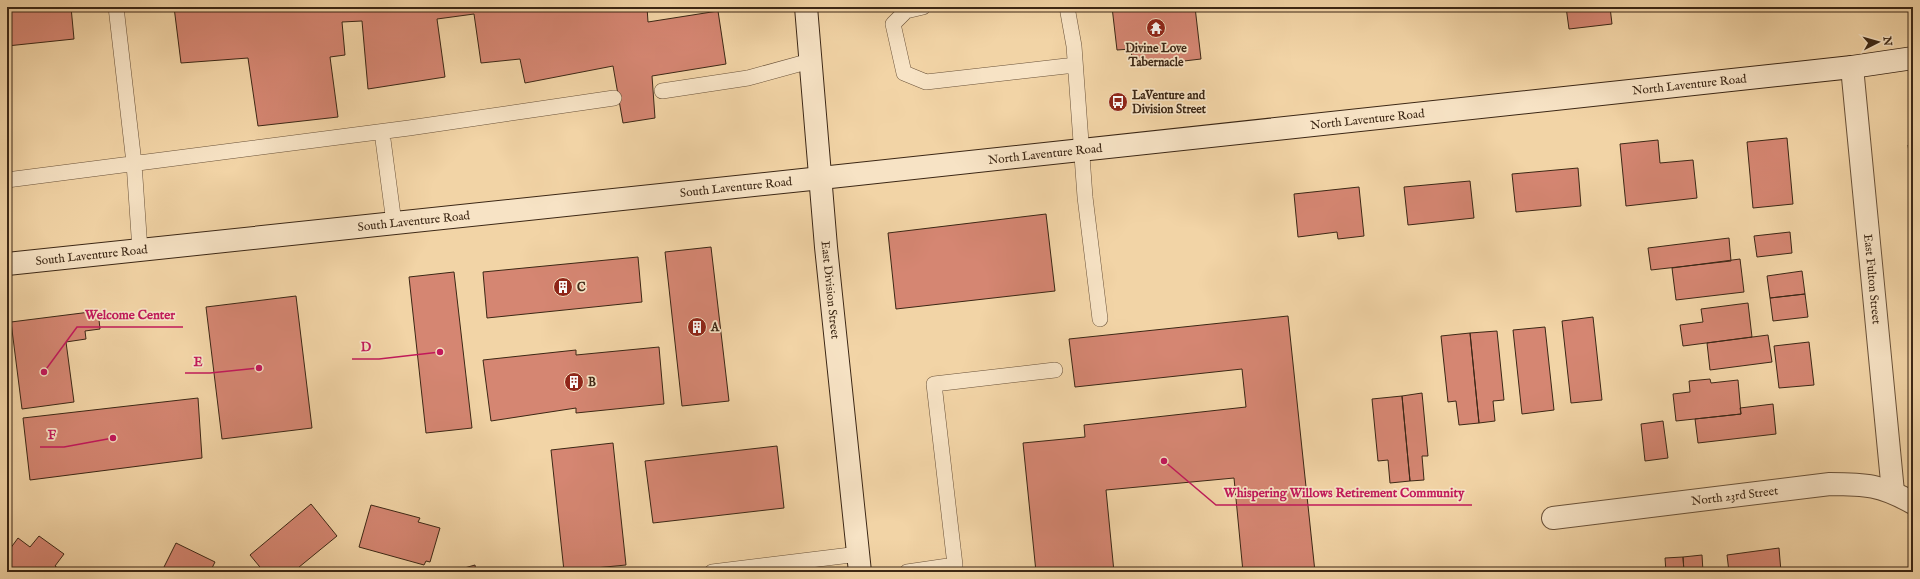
<svg xmlns="http://www.w3.org/2000/svg" width="1920" height="579" font-family="'IM FELL English',serif">
<style>
.building{fill:#d58672;stroke:#3c2715}
.lines{fill:none;stroke-linecap:round;stroke-linejoin:round}
.lane-casing{stroke:#6a5239;stroke-width:16}
.street-casing{stroke:#6a5239;stroke-width:24}
.secondary-casing{stroke:#3c2715;stroke-width:24}
.lane{stroke:#f7e3c5;stroke-width:15}
.street{stroke:#f7e3c5;stroke-width:22}
.secondary{stroke:#f7e3c5;stroke-width:22}
.labels{text-anchor:middle;dominant-baseline:central;stroke-width:3.5;stroke-linejoin:round;paint-order:stroke}
.poi-label{font-size:12px;font-weight:bold;fill:#3c2715;stroke:#f7e3c5;text-anchor:start}
.street-label{font-size:12px;fill:#3c2715;stroke:#f7e3c5}
.leader{fill:none;stroke:#c2185b;stroke-width:1.5}
.callout-dot{fill:#c2185b;stroke:#f7e3c5;stroke-width:1.5}
.callout-label{font-size:13px;text-anchor:middle;font-weight:bold;fill:#c2185b;stroke:#f7e3c5;stroke-width:3.5;stroke-linejoin:round;paint-order:stroke}
</style>
<rect width="100%" height="100%" fill="#f2d4a6"/>
<filter id="stains"><feTurbulence type="fractalNoise" baseFrequency=".005" numOctaves="4"/><feColorMatrix values="0 0 0 0 .2 0 0 0 0 .09 0 0 0 0 .02 0 0 0 .5 -.17"/></filter>
<radialGradient id="worn" r=".72"><stop offset=".6" stop-color="#630" stop-opacity="0"/><stop offset="1" stop-color="#630" stop-opacity=".3"/></radialGradient>
<path class="building" d="M 7,7 L 71,7 L 74,39 L 7,46 Z
M 174,7 L 647,7 L 648,22 L 718,11 L 726,64 L 652,76 L 655,118 L 623,123 L 613,66 L 525,83 L 520,59 L 481,63 L 474,14 L 437,19 L 445,77 L 368,89 L 362,21 L 342,22 L 345,55 L 330,57 L 338,117 L 258,126 L 248,58 L 181,63 Z
M 1112,7 L 1195,7 L 1201,59 L 1133,67 L 1131,49 L 1117,50 Z
M 1566,7 L 1610,7 L 1612,24 L 1569,29 Z
M 1787,138 L 1793,204 L 1753,208 L 1747,142 Z
M 1658,140 L 1660,163 L 1693,160 L 1697,198 L 1626,206 L 1620,144 Z
M 1913,144 L 1913,184 L 1908,145 Z
M 1578,168 L 1581,206 L 1516,212 L 1512,174 Z
M 1470,181 L 1474,218 L 1408,225 L 1404,187 Z
M 1359,187 L 1364,236 L 1338,239 L 1337,232 L 1298,237 L 1294,194 Z
M 1046,214 L 1055,291 L 896,309 L 888,233 Z
M 1790,232 L 1792,253 L 1757,257 L 1754,236 Z
M 1729,238 L 1731,261 L 1651,270 L 1648,248 Z
M 711,247 L 729,401 L 682,406 L 665,252 Z
M 638,257 L 642,302 L 487,318 L 483,272 Z
M 1740,259 L 1744,292 L 1676,300 L 1672,268 Z
M 1802,271 L 1805,294 L 1770,298 L 1767,276 Z
M 454,272 L 472,428 L 426,433 L 409,277 Z
M 1805,294 L 1808,317 L 1773,321 L 1770,298 Z
M 296,296 L 312,428 L 222,439 L 206,307 Z
M 1748,303 L 1752,337 L 1683,346 L 1680,325 L 1703,322 L 1701,309 Z
M 98,311 L 100,329 L 85,331 L 86,339 L 66,342 L 74,402 L 22,409 L 11,322 Z
M 1288,316 L 1315,572 L 1243,572 L 1234,478 L 1106,490 L 1114,572 L 1036,572 L 1023,443 L 1085,437 L 1084,425 L 1246,407 L 1242,369 L 1075,387 L 1069,339 Z
M 1593,317 L 1602,400 L 1571,403 L 1562,321 Z
M 1545,327 L 1554,410 L 1522,414 L 1513,330 Z
M 1497,331 L 1504,400 L 1493,401 L 1495,421 L 1479,423 L 1470,333 Z
M 1470,333 L 1479,423 L 1459,425 L 1456,401 L 1448,402 L 1441,336 Z
M 1768,335 L 1772,362 L 1710,370 L 1707,343 Z
M 1809,342 L 1814,385 L 1779,388 L 1774,346 Z
M 659,347 L 664,404 L 576,413 L 576,408 L 491,421 L 483,360 L 576,350 L 576,355 Z
M 1710,379 L 1711,383 L 1738,380 L 1741,414 L 1676,421 L 1673,394 L 1690,392 L 1689,381 Z
M 1422,393 L 1428,456 L 1422,456 L 1424,480 L 1410,481 L 1402,396 Z
M 1402,396 L 1410,481 L 1390,483 L 1388,460 L 1378,461 L 1372,399 Z
M 198,398 L 202,458 L 30,480 L 23,418 Z
M 1773,404 L 1776,434 L 1698,443 L 1695,419 L 1741,414 L 1740,408 Z
M 1663,421 L 1668,458 L 1645,461 L 1641,424 Z
M 613,443 L 626,565 L 564,571 L 551,450 Z
M 777,446 L 784,508 L 653,523 L 645,461 Z
M 311,504 L 337,536 L 293,572 L 264,572 L 250,555 Z
M 371,505 L 420,518 L 418,522 L 440,528 L 430,562 L 426,561 L 424,565 L 359,547 Z
M 39,536 L 64,554 L 55,566 L 63,572 L 7,572 L 7,553 L 18,538 L 30,547 Z
M 176,543 L 215,562 L 210,572 L 162,571 Z
M 1779,548 L 1781,572 L 1729,572 L 1727,555 Z
M 1702,555 L 1703,572 L 1684,572 L 1683,557 Z
M 1683,557 L 1684,572 L 1666,572 L 1665,558 Z
M 475,565 L 476,572 L 450,572 Z"/>
<g class="lines">
<g class="lane-casing">
<path id="lane" d="M 116,7 L 134,163 L 140,250
M 923,7 L 906,11 L 893,24 L 904,73 L 926,82 L 1075,65
M 1067,7 L 1074,46 L 1085,197 L 1100,319
M 662,91 L 748,78 L 810,61
M 382,132 L 394,223
M 7,180 L 409,128 L 614,98
M 955,565 L 934,384 L 1055,370
M 712,572 L 859,554
M 907,572 L 955,565 L 955,572"/>
</g>
<g class="street-casing">
<g id="street">
<path id="s1" d="M 1852,67 L 1893,492"/>
<path id="s2" d="M 1553,518 L 1830,484 C 1866,484 1881,485 1913,503"/>
</g>
</g>
<g class="secondary-casing">
<g id="secondary">
<path id="s3" d="M 806,7 L 826,247 L 860,572"/>
<path id="s4" d="M 7,264 L 821,178 L 1852,67 L 1913,58"/>
</g>
</g>
<use href="#lane" class="lane"/>
<use href="#street" class="street"/>
<use href="#secondary" class="secondary"/>
</g>
<defs>
<g id="temple-disc" transform="scale(1)"><circle r="9.5" fill="#8f2418" stroke="#f7e3c5"/><path d="M0-6L5-2H3V0L6.5 2.5H4V6H1.5V3h-3V6H-4V2.5H-6.5L-3 0V-2H-5Z" fill="#fff"/></g>
<g id="bus-disc" transform="scale(1)"><circle r="9.5" fill="#8f2418" stroke="#f7e3c5"/><path d="M-5-6H5V4H4V6H2V4H-2V6H-4V4H-5ZM-3.5-4V0h7V-4ZM-3.5 1.2v1.5H-2V1.2ZM2 1.2v1.5H3.5V1.2Z" fill="#fff"/></g>
<g id="building-disc" transform="scale(1)"><circle r="9.5" fill="#8f2418" stroke="#f7e3c5"/><path d="M-4-6H4V6H1V3H-1V6H-4ZM-2.5-4.3h1.7v1.8h-1.7ZM.8-4.3h1.7v1.8H.8ZM-2.5-1h1.7V.8h-1.7ZM.8-1h1.7V.8H.8Z" fill="#fff"/></g>
</defs>
<g fill-rule="evenodd">
<use href="#temple-disc" x="1156" y="28"/>
<use href="#bus-disc" x="1118" y="102"/>
<use href="#building-disc" x="563" y="287"/>
<use href="#building-disc" x="697" y="327"/>
<use href="#building-disc" x="574" y="382"/>
</g>
<g class="labels">
<g class="poi-label">
<text x="1156" y="48" text-anchor="middle">Divine Love<tspan x="1156" dy="14">Tabernacle</tspan></text>
<text x="1132" y="95">LaVenture and<tspan x="1132" dy="14">Division Street</tspan></text>
<text x="577" y="287">C</text>
<text x="711" y="327">A</text>
<text x="588" y="382">B</text>
</g>
<g class="street-label">
<text stroke="none"><textPath href="#s4" startOffset="1692">North Laventure Road</textPath></text>
<text stroke="none"><textPath href="#s4" startOffset="1368">North Laventure Road</textPath></text>
<text stroke="none"><textPath href="#s4" startOffset="1044">North Laventure Road</textPath></text>
<text stroke="none"><textPath href="#s4" startOffset="733">South Laventure Road</textPath></text>
<text stroke="none"><textPath href="#s4" startOffset="409">South Laventure Road</textPath></text>
<text stroke="none"><textPath href="#s4" startOffset="85">South Laventure Road</textPath></text>
<text stroke="none"><textPath href="#s1" startOffset="213">East Fulton Street</textPath></text>
<text stroke="none"><textPath href="#s3" startOffset="284">East Division Street</textPath></text>
<text stroke="none"><textPath href="#s2" startOffset="183">North 23rd Street</textPath></text>
</g>
</g>
<path class="leader" d="M44 372L77 327H183M440 352L379 359H352M259 368L210 373H185M113 438L64 447H40M1164 461L1216 505H1472"/>
<g class="callout-dot">
<circle cx="44" cy="372" r="4"/>
<circle cx="440" cy="352" r="4"/>
<circle cx="259" cy="368" r="4"/>
<circle cx="113" cy="438" r="4"/>
<circle cx="1164" cy="461" r="4"/>
</g>
<g class="callout-label">
<text x="130" y="319">Welcome Center</text>
<text x="366" y="351">D</text>
<text x="198" y="366">E</text>
<text x="52" y="439">F</text>
<text x="1344" y="497">Whispering Willows Retirement Community</text>
</g>
<rect width="1920" height="579" fill="none" stroke="#f2d4a6" stroke-width="24"/>
<rect x="8" y="8" width="1904" height="563" fill="none" stroke="#3c2715" stroke-width="2"/>
<rect x="12" y="12" width="1896" height="555" fill="none" stroke="#3c2715"/>
<g transform="translate(1878 42) rotate(84)" stroke="#f7e3c5" stroke-width="3" paint-order="stroke">
<path d="M0-3L7 15L0 10L-7 15Z" fill="#3c2715"/>
<text y="-6" font-size="11" font-weight="bold" text-anchor="middle" fill="#3c2715">N</text>
</g>
<rect width="100%" height="100%" filter="url(#stains)"/>
<rect width="100%" height="100%" fill="url(#worn)"/>
</svg>
